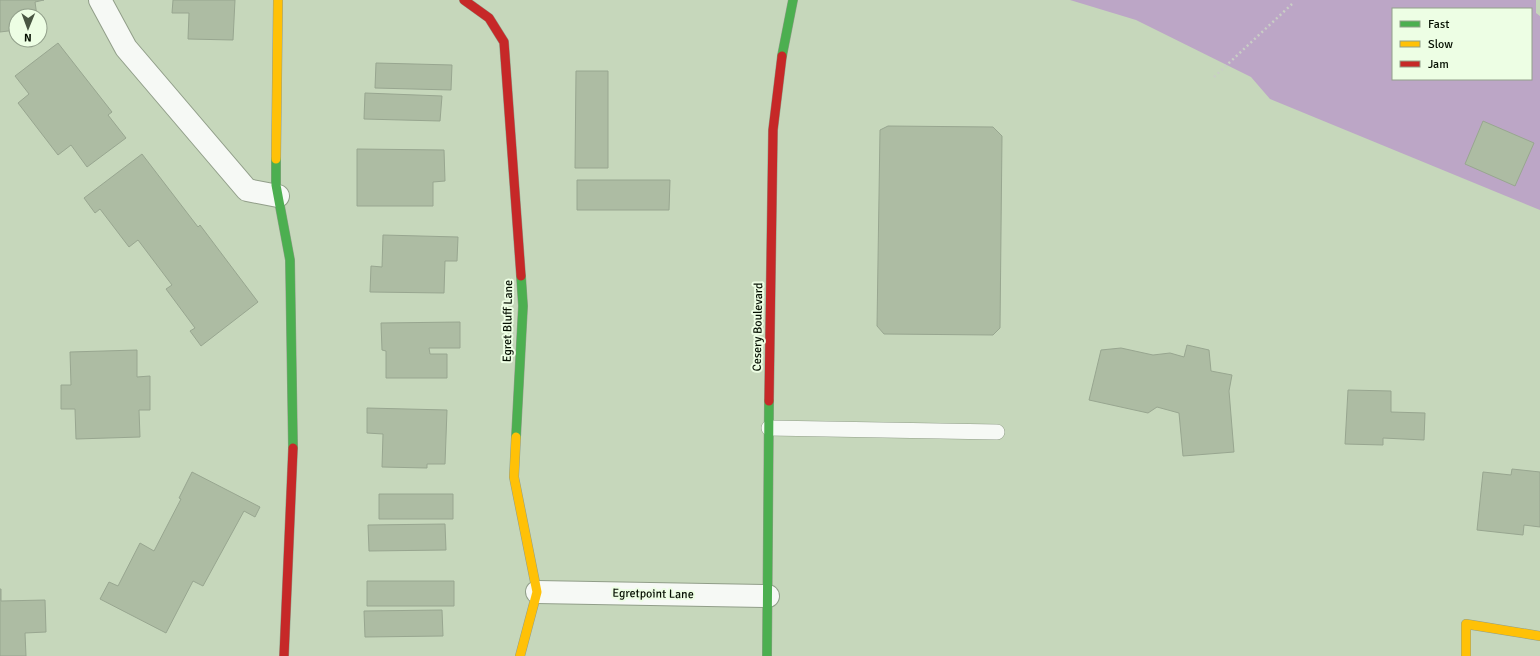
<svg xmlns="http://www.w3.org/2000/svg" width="1540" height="656" font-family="Signika,sans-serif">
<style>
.water{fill:#bca6c6;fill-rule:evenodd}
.building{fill:#adbca3;stroke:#98a690}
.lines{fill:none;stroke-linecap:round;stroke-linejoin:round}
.lane-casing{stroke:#919e89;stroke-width:16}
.street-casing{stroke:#919e89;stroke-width:24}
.fast-casing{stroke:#919e89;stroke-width:10}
.slow-casing{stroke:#919e89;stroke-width:10}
.jam-casing{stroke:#919e89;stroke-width:10}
.path{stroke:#c9cec6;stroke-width:2.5;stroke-dasharray:2 3;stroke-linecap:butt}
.lane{stroke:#f6f9f5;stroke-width:15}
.street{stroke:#f6f9f5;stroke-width:22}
.fast{stroke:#4caf50;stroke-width:9}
.slow{stroke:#ffc107;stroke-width:9}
.jam{stroke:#c62828;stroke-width:9}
.labels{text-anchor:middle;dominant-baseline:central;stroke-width:4;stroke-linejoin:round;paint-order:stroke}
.street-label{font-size:12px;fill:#061002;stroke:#edfee4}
</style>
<rect width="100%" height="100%" fill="#c6d7bb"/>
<path class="water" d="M 1070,0 L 1536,0 L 1536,13 L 1540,16 L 1540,210 L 1270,99 L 1251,77 L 1136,20 ZM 1393,9 L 1531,9 L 1531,79 L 1393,79 Z"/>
<path class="building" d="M 0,0 L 44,0 L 35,2 L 37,16 L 16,16 L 16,30 L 0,32 Z
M 173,0 L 235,0 L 233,40 L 188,39 L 189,13 L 172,13 Z
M 58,43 L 112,112 L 108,115 L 126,138 L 87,167 L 71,145 L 58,155 L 18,103 L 29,94 L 15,76 Z
M 376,63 L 452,65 L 451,90 L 375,88 Z
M 576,71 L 608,71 L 608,168 L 575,168 Z
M 365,93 L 442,96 L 440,121 L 364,119 Z
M 1483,121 L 1534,143 L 1515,186 L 1465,164 Z
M 888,126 L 993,127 L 1002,136 L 1000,328 L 993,335 L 884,334 L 877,326 L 880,130 Z
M 357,149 L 444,150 L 445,181 L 433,182 L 433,206 L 357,206 Z
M 142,154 L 198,227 L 200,225 L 258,302 L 201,346 L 190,331 L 195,328 L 166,289 L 172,285 L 138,240 L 129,247 L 100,209 L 95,213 L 84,198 Z
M 577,180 L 670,180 L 669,210 L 577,210 Z
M 383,235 L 458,237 L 457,261 L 445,261 L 444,293 L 370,292 L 371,266 L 382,267 Z
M 460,322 L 460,348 L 429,348 L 430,354 L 447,354 L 447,378 L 386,378 L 386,351 L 382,350 L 381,323 Z
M 1187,345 L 1209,350 L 1211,371 L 1232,375 L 1229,391 L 1234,452 L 1183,456 L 1179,413 L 1157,407 L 1148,413 L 1089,400 L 1101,350 L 1121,348 L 1153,355 L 1170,353 L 1184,357 Z
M 137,350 L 137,377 L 150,376 L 150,410 L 139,410 L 140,437 L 76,439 L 75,409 L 61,409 L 61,385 L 71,385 L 70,352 Z
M 1348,390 L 1391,391 L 1391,412 L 1425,413 L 1424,440 L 1383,438 L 1383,445 L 1345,444 Z
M 367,408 L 447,410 L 445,464 L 427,464 L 427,468 L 382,467 L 383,434 L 367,433 Z
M 1512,469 L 1540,472 L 1540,527 L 1524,525 L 1523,535 L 1477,530 L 1483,472 L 1511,475 Z
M 192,472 L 260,507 L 255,517 L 244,511 L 203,586 L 193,581 L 166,633 L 100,599 L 109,582 L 118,586 L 140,543 L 154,551 L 181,499 L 179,498 Z
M 379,494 L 453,494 L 453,519 L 379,519 Z
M 445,524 L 446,550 L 369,551 L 368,525 Z
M 367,581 L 454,581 L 454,606 L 367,606 Z
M 0,589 L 1,589 L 1,601 L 45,600 L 46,632 L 25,633 L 26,656 L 0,656 Z
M 442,610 L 443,636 L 365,637 L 364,611 Z"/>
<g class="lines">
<g class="lane-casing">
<path id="lane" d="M 769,428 L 997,432"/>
</g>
<g class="street-casing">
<path id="street" d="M 100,0 L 126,48 L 247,190 L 278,196
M 537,592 L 768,596"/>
</g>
<g class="fast-casing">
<path id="fast" d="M 782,56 L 793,0
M 276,159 L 276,185 L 290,260 L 293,448
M 516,437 L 523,306 L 521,276
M 767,656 L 769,401"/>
</g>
<g class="slow-casing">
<path id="slow" d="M 276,159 L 278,0
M 516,437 L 514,477 L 537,592 L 520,656
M 1466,656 L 1466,624 L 1540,636"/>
</g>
<g class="jam-casing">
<path id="jam" d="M 464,0 L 489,18 L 504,42 L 521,276
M 769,401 L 773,130 L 782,56
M 284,656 L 293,448"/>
</g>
<path class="path" d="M 1214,77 L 1292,4"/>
<use href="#lane" class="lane"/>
<use href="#street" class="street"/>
<use href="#fast" class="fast"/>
<use href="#slow" class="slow"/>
<use href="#jam" class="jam"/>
</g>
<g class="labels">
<g class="street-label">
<text transform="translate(508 321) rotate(-89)">Egret Bluff Lane</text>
<text transform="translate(758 327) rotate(-89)">Cesery Boulevard</text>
<text transform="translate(653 594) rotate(1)">Egretpoint Lane</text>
</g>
</g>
<rect x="1392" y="8" width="140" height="72" fill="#edfee4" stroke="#919f8a"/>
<rect x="1400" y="21" width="20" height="6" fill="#4caf50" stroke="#919f8a"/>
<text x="1428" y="28" font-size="12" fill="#061002">Fast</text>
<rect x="1400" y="41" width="20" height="6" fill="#ffc107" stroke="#919f8a"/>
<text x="1428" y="48" font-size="12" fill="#061002">Slow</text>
<rect x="1400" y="61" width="20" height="6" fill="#c62828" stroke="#919f8a"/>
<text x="1428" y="68" font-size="12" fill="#061002">Jam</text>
<g transform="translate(28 28) rotate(181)"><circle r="19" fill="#edfee4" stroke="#919f8a"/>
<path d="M0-3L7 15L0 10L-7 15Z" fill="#495643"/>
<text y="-6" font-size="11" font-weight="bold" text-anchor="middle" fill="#061002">N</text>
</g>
</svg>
